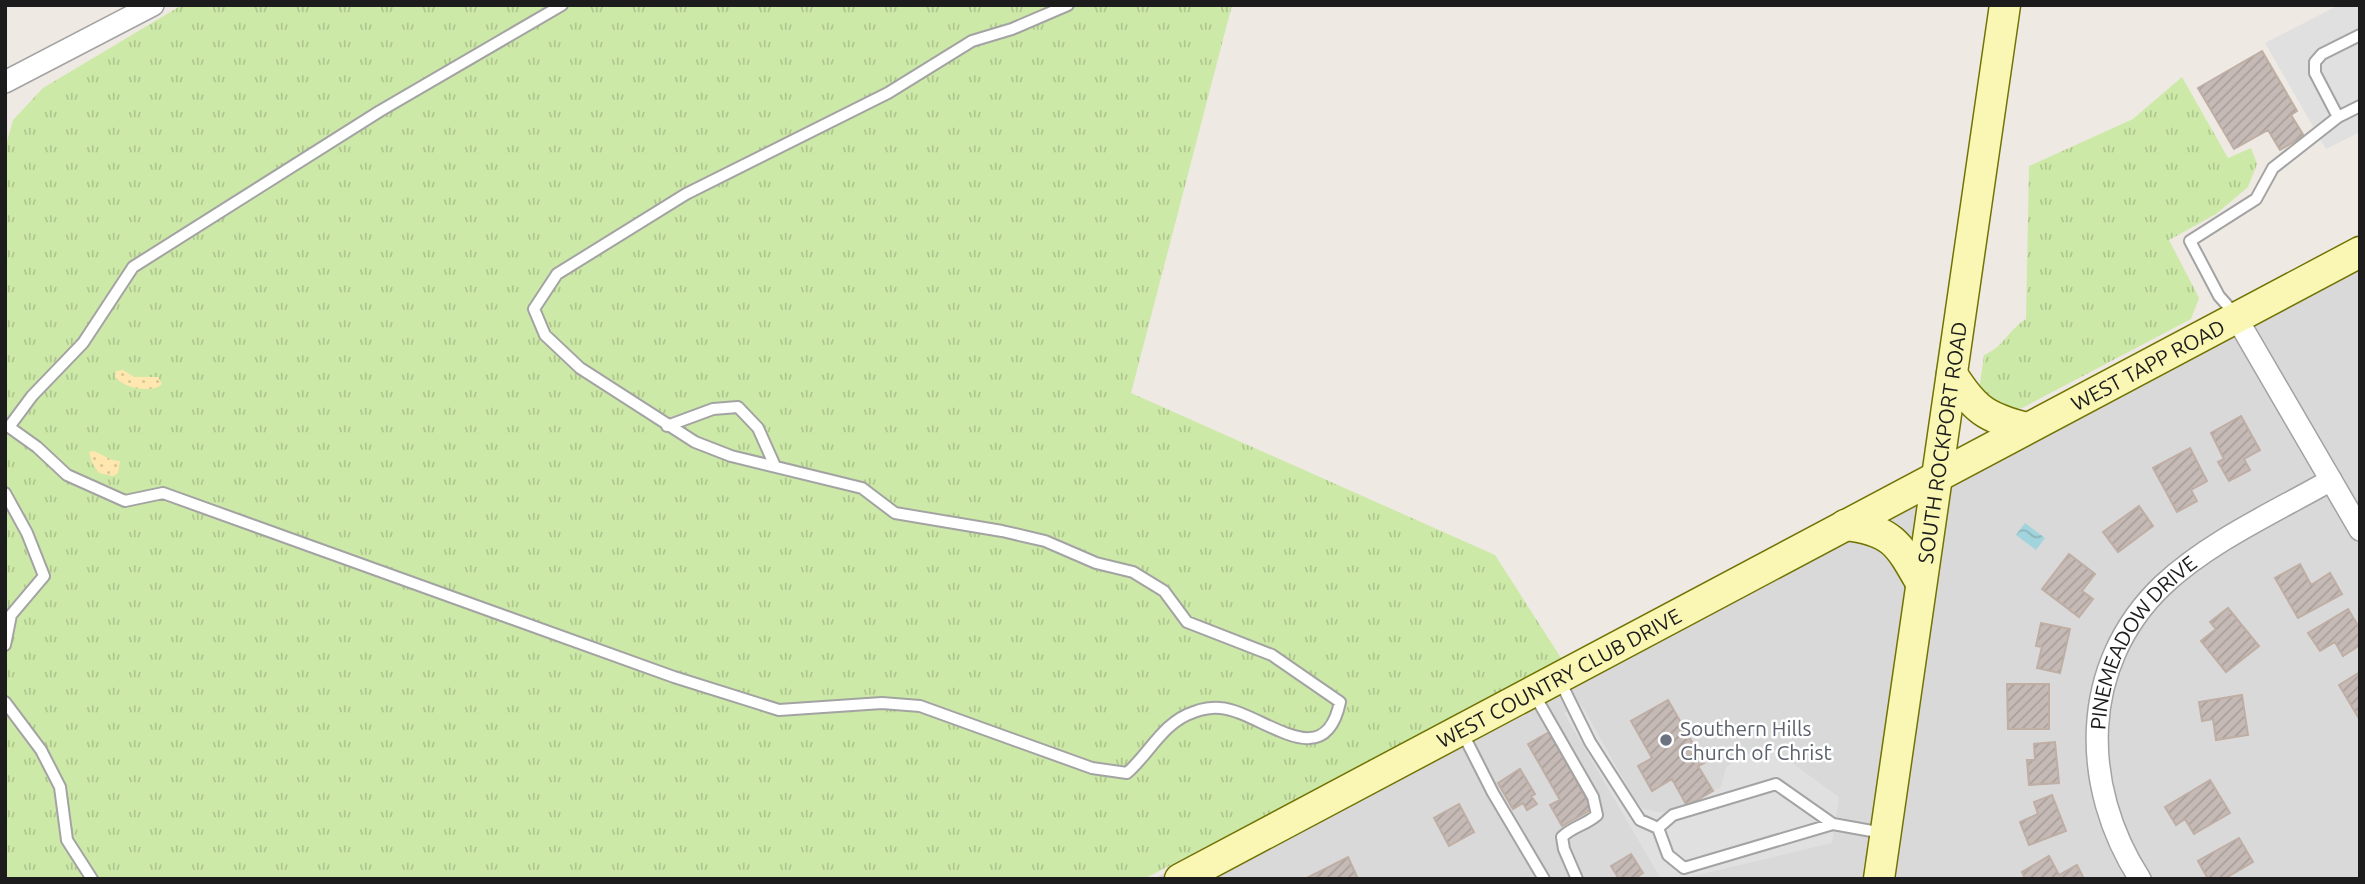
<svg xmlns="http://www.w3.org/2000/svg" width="2365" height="884" font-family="Ubuntu,sans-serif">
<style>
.residential{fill:#dad9d9}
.grass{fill:url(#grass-tufts)}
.sand{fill:url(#sand-dots)}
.parking{fill:#e0e0e0}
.water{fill:url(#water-waves)}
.building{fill:url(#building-hatch);stroke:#bfaea4;stroke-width:2}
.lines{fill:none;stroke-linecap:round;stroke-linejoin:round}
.lane-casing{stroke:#a3a3a3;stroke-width:14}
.street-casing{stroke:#a3a3a3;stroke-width:24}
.secondary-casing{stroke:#717304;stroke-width:33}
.lane{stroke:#fff;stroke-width:10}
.street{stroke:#fff;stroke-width:21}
.secondary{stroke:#faf7b4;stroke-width:30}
.worship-dot{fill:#6b7280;stroke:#fff;stroke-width:2.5}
.labels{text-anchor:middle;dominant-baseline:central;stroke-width:5;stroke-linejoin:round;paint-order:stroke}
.street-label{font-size:21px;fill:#1c1c1c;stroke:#fff}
.worship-label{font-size:21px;fill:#5b616d;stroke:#fff;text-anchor:start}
</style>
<defs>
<pattern id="grass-tufts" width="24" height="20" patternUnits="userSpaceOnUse" patternTransform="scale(1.75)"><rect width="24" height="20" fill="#cde9a7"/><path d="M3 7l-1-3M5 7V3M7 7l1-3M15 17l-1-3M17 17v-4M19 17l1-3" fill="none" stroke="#afc78f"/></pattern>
<pattern id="sand-dots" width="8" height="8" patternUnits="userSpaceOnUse" patternTransform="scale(1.75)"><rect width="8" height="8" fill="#ffe7af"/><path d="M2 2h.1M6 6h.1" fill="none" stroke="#dac696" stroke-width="1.8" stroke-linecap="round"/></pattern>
<pattern id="water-waves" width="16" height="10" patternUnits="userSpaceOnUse" patternTransform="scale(1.75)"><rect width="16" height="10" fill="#a1d4dc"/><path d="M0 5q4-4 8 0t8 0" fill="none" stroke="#8ab5bc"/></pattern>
<pattern id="building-hatch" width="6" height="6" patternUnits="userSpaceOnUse" patternTransform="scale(1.75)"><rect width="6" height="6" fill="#c5bab5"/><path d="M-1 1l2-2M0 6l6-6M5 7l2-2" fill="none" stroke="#a99f9b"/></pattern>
</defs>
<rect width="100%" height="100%" fill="#eee9e2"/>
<path class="residential" d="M 2360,242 L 2360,879 L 1154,879 L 1947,463 Z"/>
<path class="grass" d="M 182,5 L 1232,5 L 1131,393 L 1495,555 L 1563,661 L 1144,879 L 5,879 L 5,148 L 13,120 L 43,88 Z
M 2182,77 L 2228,158 L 2251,148 L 2257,164 L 2248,187 L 2216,214 L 2169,240 L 2199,298 L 2191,319 L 2022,408 L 2004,410 L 1979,390 L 1984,355 C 2004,347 2008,330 2026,319 L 2029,166 L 2133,119 Z"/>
<path class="sand" d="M 123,370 L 134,377 L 158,377 L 162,384 C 152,394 124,388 115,377 L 116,371 Z
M 94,451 L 112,460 L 120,461 L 118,473 L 113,476 L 99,473 L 92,463 L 89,452 Z"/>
<path class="parking" d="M 2339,5 L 2360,5 L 2360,132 L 2326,149 L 2265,43 Z
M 1581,704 L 1635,800 L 1644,809 L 1670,814 L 1721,787 L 1726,767 L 1766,744 L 1839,797 L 1832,843 L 1681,879 L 1661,879 L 1564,713 Z"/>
<path class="water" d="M 2025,523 L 2045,538 L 2036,550 L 2016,535 Z"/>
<path class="building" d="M 2262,51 L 2297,111 L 2291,115 L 2304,136 L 2280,150 L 2268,130 L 2234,149 L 2198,88 Z
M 2241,416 L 2260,450 L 2244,459 L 2250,470 L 2229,481 L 2218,462 L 2224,459 L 2211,433 Z
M 2190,448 L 2207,481 L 2191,490 L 2197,501 L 2177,512 L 2153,468 Z
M 2139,506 L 2153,526 L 2118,552 L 2103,532 Z
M 2069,554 L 2095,574 L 2082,591 L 2093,599 L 2079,617 L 2042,589 Z
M 2300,564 L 2311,585 L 2330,573 L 2342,594 L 2298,618 L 2275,578 Z
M 2228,608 L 2259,646 L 2226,672 L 2201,641 L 2216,629 L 2210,622 Z
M 2348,609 L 2360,629 L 2360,645 L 2343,656 L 2335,642 L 2320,651 L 2308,633 Z
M 2041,623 L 2070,629 L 2060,673 L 2037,668 L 2042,647 L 2036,646 Z
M 2360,672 L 2360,715 L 2358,717 L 2339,685 Z
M 2007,684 L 2049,684 L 2049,729 L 2008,729 Z
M 2242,695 L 2248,735 L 2216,740 L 2213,719 L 2202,721 L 2199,702 Z
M 1668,700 L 1704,763 L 1698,766 L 1713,791 L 1687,806 L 1672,779 L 1652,791 L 1638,766 L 1652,758 L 1631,721 Z
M 1549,732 L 1592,809 L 1562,826 L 1550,805 L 1560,800 L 1528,744 Z
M 2055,742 L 2059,783 L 2029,785 L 2027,760 L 2035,760 L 2034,744 Z
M 1520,769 L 1535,794 L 1531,796 L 1537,804 L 1527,810 L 1523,803 L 1513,809 L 1498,783 Z
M 2210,780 L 2230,813 L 2194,834 L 2185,819 L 2176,825 L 2165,807 Z
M 2052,795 L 2066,831 L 2029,845 L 2020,822 L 2038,814 L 2034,802 Z
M 1459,804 L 1474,832 L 1449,846 L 1434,818 Z
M 2239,838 L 2253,862 L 2224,879 L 2208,879 L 2198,861 Z
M 1631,854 L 1643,873 L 1634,879 L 1619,879 L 1611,866 Z
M 2049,856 L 2059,875 L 2077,865 L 2084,879 L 2025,879 L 2022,872 Z
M 1348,857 L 1358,879 L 1305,879 Z"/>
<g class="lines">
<g class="lane-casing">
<path id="lane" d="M 562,5 L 380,111 L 133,267 L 83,343 L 32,396 L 9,427 L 37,447 L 67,475 L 125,501 L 163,493 L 674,677 L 779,710 L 882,703 L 920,706 L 1092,768 L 1127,773 C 1150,753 1163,722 1194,712 C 1201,709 1213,707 1220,708 C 1261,711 1324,778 1340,702 L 1272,655 L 1187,622 L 1164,591 L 1133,572 L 1096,563 L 1045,541 L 1002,531 L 895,513 L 862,488 L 731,456 L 695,442 L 580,368 L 545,335 L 534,309 L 557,274 L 686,194 L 888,93 L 972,41 L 1012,29 L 1068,5
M 2338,117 L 2315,73 L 2315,62 L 2322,54 L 2360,35
M 2235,314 L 2219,296 L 2190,241 L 2256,199 L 2273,168 L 2338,117 L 2360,106
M 667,426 L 713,409 L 738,407 L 758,428 L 775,466
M 5,493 L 27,533 L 44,576 L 11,615 L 5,645
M 1559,679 L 1590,742 L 1640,820 L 1658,828
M 1534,694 L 1593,797 L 1597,815 C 1586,825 1573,826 1562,837 L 1564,849 L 1577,879
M 5,702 L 41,750 L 60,787 L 67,840 L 92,879
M 1462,732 L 1493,793 L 1544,879
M 1833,824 L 1776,784 L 1673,815 L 1658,828 L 1668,855 L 1684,868 L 1833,824 L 1883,833"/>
</g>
<g class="street-casing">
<g id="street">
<path d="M 5,82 L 153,5"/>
<path d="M 2236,317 L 2360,530"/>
<path id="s1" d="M 2140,879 C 2080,786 2079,665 2163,585 C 2210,541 2275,512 2331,480"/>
</g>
</g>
<g class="secondary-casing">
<g id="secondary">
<path d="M 1952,374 C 1974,409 1986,418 2027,428"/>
<path d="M 1845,525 C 1892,530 1899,544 1921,583"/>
<path id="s2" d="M 1180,879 L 2360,252"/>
<path id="s3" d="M 1879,879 L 2005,5"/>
</g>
</g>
<use href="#lane" class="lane"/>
<use href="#street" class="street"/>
<use href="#secondary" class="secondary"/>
</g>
<circle class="worship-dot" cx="1666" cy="740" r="7"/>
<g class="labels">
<g class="street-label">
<text stroke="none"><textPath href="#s2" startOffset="1096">WEST TAPP ROAD</textPath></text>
<text stroke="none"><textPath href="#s3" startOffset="441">SOUTH ROCKPORT ROAD</textPath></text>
<text stroke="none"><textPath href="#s1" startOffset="259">PINEMEADOW DRIVE</textPath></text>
<text stroke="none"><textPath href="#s2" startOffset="429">WEST COUNTRY CLUB DRIVE</textPath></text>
</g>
<g class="worship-label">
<text x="1680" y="728">Southern Hills<tspan x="1680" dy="24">Church of Christ</tspan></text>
</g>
</g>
<rect width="2365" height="884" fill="none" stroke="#1c1c1c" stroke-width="14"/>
</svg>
